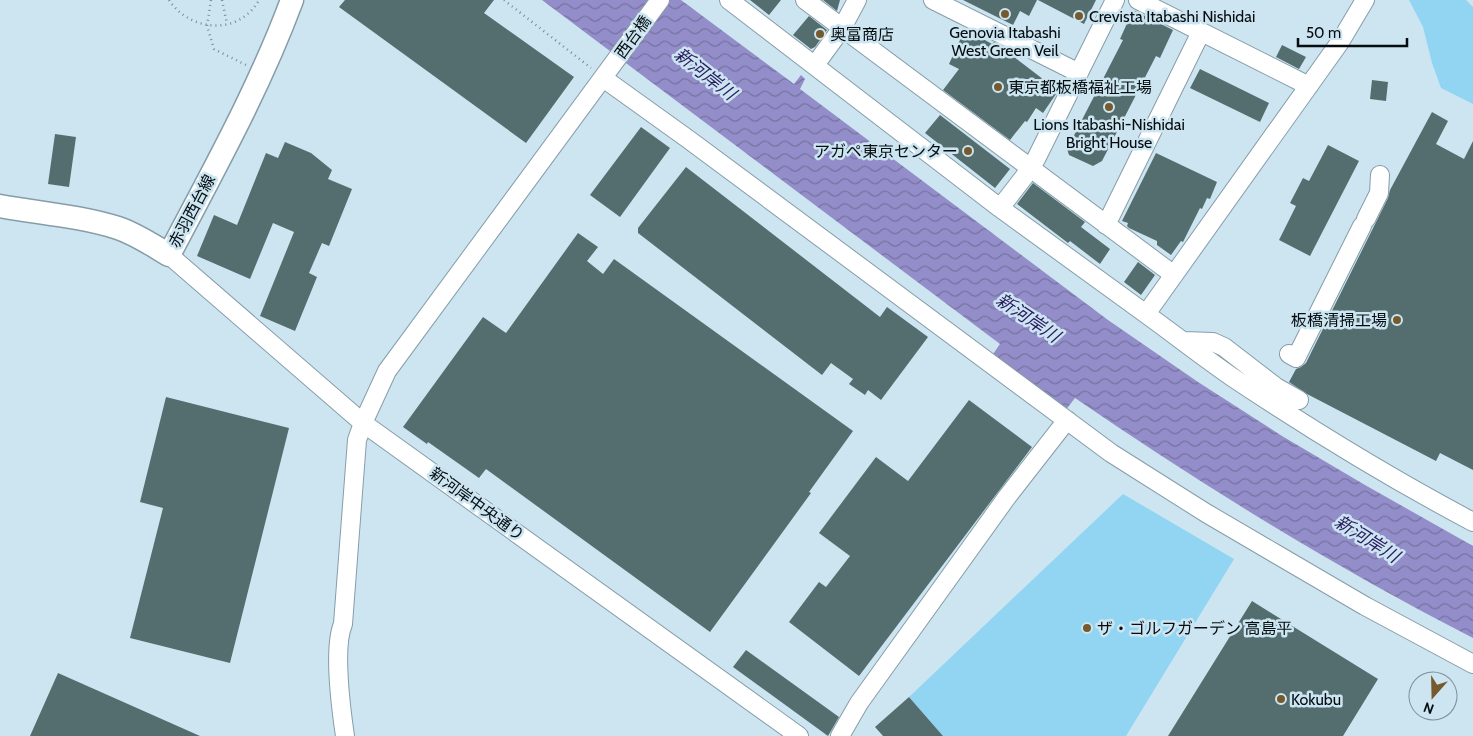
<svg xmlns="http://www.w3.org/2000/svg" width="1473" height="736" font-family="Cabin,'Noto Sans JP',sans-serif">
<style>
.park{fill:#91d5f3}
.water{fill:url(#water-waves)}
.building{fill:#546e6f}
.lines{fill:none;stroke-linecap:round;stroke-linejoin:round}
.minor-casing{stroke:#869da8;stroke-width:20}
.major-casing{stroke:#869da8;stroke-width:25}
.path{stroke:#7a8c95;stroke-width:2.5;stroke-dasharray:1 4;stroke-linecap:butt}
.minor{stroke:#fff;stroke-width:18}
.major{stroke:#fff;stroke-width:22}
.poi-dot{fill:#765a2d;stroke:#cce5f1;stroke-width:2}
.labels{text-anchor:middle;dominant-baseline:central;stroke-width:5;stroke-linejoin:round;paint-order:stroke}
.poi-label{font-size:16px;fill:#050d11;stroke:#cce5f1;text-anchor:start}
.street-label{font-size:16px;fill:#050d11;stroke:#cce5f1}
.water-label{font-size:18px;font-style:italic;fill:#2b1a60;stroke:#cce5f1}
</style>
<defs>
<pattern id="water-waves" width="16" height="10" patternUnits="userSpaceOnUse" patternTransform="scale(1.25)"><rect width="16" height="10" fill="#938ec9"/><path d="M0 5q4-4 8 0t8 0" fill="none" stroke="#7672a2"/></pattern>
</defs>
<rect width="100%" height="100%" fill="#cce5f1"/>
<path class="park" d="M 1409,0 L 1466,0 L 1473,7 L 1473,104 L 1441,88 L 1432,63 L 1423,27 Z
M 1123,494 L 1234,559 L 1126,736 L 943,736 L 909,697 Z"/>
<path class="water" d="M 542,0 L 681,0 L 794,84 L 801,75 L 805,79 L 800,89 L 1108,320 L 1198,382 L 1282,436 L 1365,485 L 1473,546 L 1473,638 C 1335,567 1203,486 1075,398 L 1065,411 L 991,357 L 1000,344 Z"/>
<path class="building" d="M 345,0 L 494,0 L 484,13 L 574,77 L 526,143 L 339,7 Z
M 750,0 L 781,0 L 769,15 Z
M 823,0 L 840,0 L 837,11 Z
M 963,0 L 1037,0 L 1029,16 L 1020,11 L 1013,25 Z
M 1038,0 L 1096,0 L 1084,24 Z
M 1133,10 L 1173,30 L 1160,58 L 1156,56 L 1102,161 L 1093,166 L 1069,155 L 1067,149 L 1123,40 L 1120,39 Z
M 809,16 L 827,30 L 815,47 L 811,49 L 793,35 Z
M 965,29 L 992,44 L 994,42 L 997,44 L 1052,86 L 1050,89 L 1056,94 L 1043,113 L 1036,108 L 1027,122 L 1025,121 L 1010,140 L 943,90 L 959,69 L 949,64 Z
M 1282,45 L 1306,57 L 1299,69 L 1276,57 Z
M 1200,69 L 1269,103 L 1260,122 L 1190,88 Z
M 1372,80 L 1388,82 L 1386,101 L 1370,99 Z
M 1432,112 L 1448,121 L 1436,144 L 1464,159 L 1473,141 L 1473,470 L 1440,453 L 1436,461 L 1307,394 L 1289,382 L 1296,369 L 1301,367 L 1306,363 L 1388,198 L 1390,190 Z
M 940,115 L 1010,169 L 995,188 L 925,133 Z
M 641,127 L 670,148 L 620,217 L 590,195 Z
M 55,134 L 76,137 L 69,187 L 48,184 Z
M 285,142 L 311,153 L 332,170 L 328,179 L 352,189 L 329,246 L 322,243 L 309,273 L 317,277 L 295,331 L 260,316 L 294,232 L 273,223 L 250,279 L 197,256 L 214,215 L 237,225 L 266,153 L 278,158 Z
M 1328,145 L 1359,161 L 1310,256 L 1279,240 L 1296,206 L 1290,203 L 1303,178 L 1309,181 Z
M 1156,153 L 1217,182 L 1210,199 L 1207,198 L 1202,209 L 1200,208 L 1183,242 L 1181,241 L 1171,255 L 1157,245 L 1157,241 L 1129,228 L 1127,226 L 1128,223 L 1122,221 Z
M 686,167 L 880,317 L 887,307 L 928,337 L 881,400 L 868,390 L 865,395 L 849,384 L 853,379 L 831,363 L 822,375 L 638,233 L 638,228 Z
M 1033,183 L 1085,222 L 1081,227 L 1110,249 L 1100,264 L 1070,241 L 1068,243 L 1017,204 Z
M 578,233 L 598,247 L 587,261 L 603,274 L 614,259 L 853,431 L 809,492 L 811,493 L 710,632 L 486,469 L 479,478 L 428,442 L 427,444 L 403,427 L 483,317 L 506,333 Z
M 1138,262 L 1155,275 L 1141,295 L 1124,282 Z
M 166,397 L 289,428 L 230,663 L 130,638 L 163,508 L 140,502 Z
M 969,400 L 1032,447 L 859,676 L 789,622 L 819,582 L 826,587 L 850,556 L 819,533 L 876,457 L 908,481 Z
M 1252,601 L 1378,679 L 1343,736 L 1168,736 Z
M 746,650 L 839,717 L 828,736 L 733,667 Z
M 58,673 L 200,736 L 30,736 Z
M 909,697 L 943,736 L 883,736 L 875,727 Z"/>
<g class="lines">
<g class="minor-casing">
<path id="minor" d="M 729,0 L 1000,208 L 1146,314 L 1340,42 L 1365,0
M 805,0 L 1174,275
M 933,0 L 1079,73
M 1138,0 L 1309,86
M 815,65 L 842,28 L 857,0
M 603,78 L 688,139 L 1111,453 L 1206,513 L 1276,554 L 1365,606 L 1473,664
M 1000,208 L 1024,177 L 1036,159 L 1115,0
M 1366,219 L 1379,193 L 1380,175
M 1106,225 L 1201,32
M 169,255 L 363,423 L 799,736
M 1146,314 C 1175,335 1203,357 1232,377 C 1310,429 1390,478 1473,522
M 1184,341 L 1213,342 L 1224,347 L 1276,387 L 1299,400
M 1289,354 L 1296,358 L 1362,226
M 345,736 C 341,709 333,647 343,624 L 357,440 L 363,423 L 387,371 L 660,0
M 840,736 L 859,703 L 1007,497 L 1067,420"/>
</g>
<g class="major-casing">
<path id="major" d="M 0,206 C 39,213 80,216 118,228 C 136,234 152,245 169,255 C 213,171 259,89 292,0"/>
</g>
<path class="path" d="M 169,0 C 190,32 239,36 259,0
M 211,0 L 207,26 L 214,49 L 246,65
M 222,0 L 227,24
M 504,0 L 591,68"/>
<use href="#minor" class="minor"/>
<use href="#major" class="major"/>
</g>
<g class="poi-dot">
<circle cx="1005" cy="14" r="5"/>
<circle cx="1079" cy="16" r="5"/>
<circle cx="820" cy="34" r="5"/>
<circle cx="998" cy="87" r="5"/>
<circle cx="1109" cy="107" r="5"/>
<circle cx="968" cy="151" r="5"/>
<circle cx="1397" cy="320" r="5"/>
<circle cx="1087" cy="628" r="5"/>
<circle cx="1281" cy="699" r="5"/>
</g>
<g class="labels">
<g class="poi-label">
<text x="1089" y="16">Crevista Itabashi Nishidai</text>
<text x="1005" y="32" text-anchor="middle">Genovia Itabashi<tspan x="1005" dy="18">West Green Veil</tspan></text>
<text x="830" y="34">奥富商店</text>
<text x="1008" y="87">東京都板橋福祉工場</text>
<text x="1109" y="124" text-anchor="middle">Lions Itabashi-Nishidai<tspan x="1109" dy="18">Bright House</tspan></text>
<text x="958" y="151" text-anchor="end">アガペ東京センター</text>
<text x="1387" y="320" text-anchor="end">板橋清掃工場</text>
<text x="1097" y="628">ザ・ゴルフガーデン 高島平</text>
<text x="1291" y="699">Kokubu</text>
</g>
<g class="street-label">
<text transform="translate(633 37) rotate(-54)">西台橋</text>
<text transform="translate(192 211) rotate(-62)">赤羽西台線</text>
<text transform="translate(477 504) rotate(36)">新河岸中央通り</text>
</g>
<g class="water-label">
<text transform="translate(705 74) rotate(38)">新河岸川</text>
<text transform="translate(1028 318) rotate(34)">新河岸川</text>
<text transform="translate(1367 539) rotate(32)">新河岸川</text>
</g>
</g>
<g transform="translate(1433 696) rotate(200)"><circle r="24" fill="#cce5f1" stroke="#7c8f97"/>
<path d="M0-4L9 19L0 12L-9 19Z" fill="#765a2d"/>
<text y="-8" font-size="14" font-weight="bold" text-anchor="middle" fill="#050d11">N</text>
</g>
<path d="M1298 38v8h109v-8" fill="none" stroke="#050d11" stroke-width="2.5"/>
<text x="1306" y="38" font-size="15" fill="#050d11" stroke="#cce5f1" stroke-width="4" paint-order="stroke">50 m</text>
</svg>
